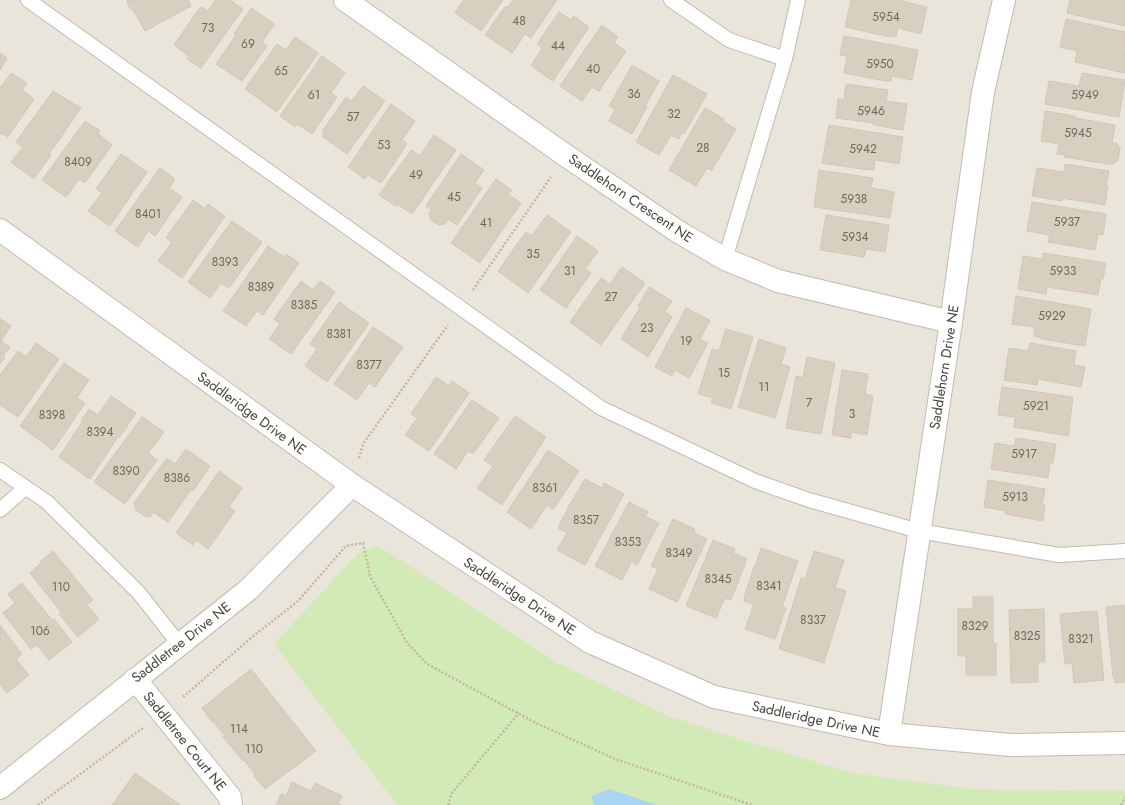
<svg xmlns="http://www.w3.org/2000/svg" width="1125" height="805" font-family="Jost,sans-serif">
<style>
.residential{fill:#eae5da}
.green{fill:#d2eab5}
.water{fill:#a9d4f2}
.building{fill:#d8cfc1;stroke:#d3c7b4}
.lines{fill:none;stroke-linecap:round;stroke-linejoin:round}
.lane-casing{stroke:#c2bbae;stroke-width:16}
.street-casing{stroke:#c2bbae;stroke-width:24}
.path{stroke:#c4b79f;stroke-width:2.5;stroke-dasharray:2 2;stroke-linecap:butt}
.lane{stroke:#fff;stroke-width:14}
.street{stroke:#fff;stroke-width:22}
.labels{text-anchor:middle;dominant-baseline:central;stroke-width:3;stroke-linejoin:round;paint-order:stroke}
.number-label{font-size:12px;fill:#6e675b}
.street-label{font-size:14px;fill:#4b4439;stroke:#fff}
</style>
<rect width="100%" height="100%" fill="#f6f3ec"/>
<path class="residential" d="M 0,0 L 1125,0 L 1125,805 L 0,805 Z"/>
<path class="green" d="M 377,545 L 558,663 L 666,715 L 736,738 L 852,773 L 971,789 L 1063,791 L 1125,790 L 1125,805 L 397,805 L 274,644 L 358,553 Z"/>
<path class="water" d="M 610,789 L 657,805 L 594,805 L 591,796 Z"/>
<path class="building" d="M 128,0 L 188,0 L 191,6 L 145,31 L 134,11 L 130,8 L 127,3 Z
M 215,0 L 230,0 L 243,9 L 201,68 L 187,59 L 189,56 L 174,45 L 199,9 L 202,7 L 208,11 Z
M 464,0 L 503,0 L 481,31 L 455,13 Z
M 513,0 L 557,0 L 531,38 L 525,34 L 512,53 L 485,35 L 505,7 L 507,8 Z
M 851,0 L 898,0 L 927,7 L 921,34 L 898,28 L 896,37 L 890,36 L 890,37 L 845,27 Z
M 1070,0 L 1125,0 L 1125,26 L 1067,13 Z
M 251,8 L 275,24 L 262,42 L 267,46 L 242,81 L 216,64 L 236,35 L 234,34 Z
M 559,12 L 571,20 L 574,16 L 589,27 L 553,81 L 531,66 L 542,48 L 537,44 Z
M 1066,19 L 1125,32 L 1124,52 L 1125,52 L 1125,73 L 1075,62 L 1077,51 L 1060,47 Z
M 602,25 L 618,37 L 614,43 L 626,51 L 599,91 L 592,87 L 582,101 L 560,86 Z
M 844,36 L 918,50 L 912,80 L 892,76 L 891,81 L 886,81 L 844,73 L 847,56 L 840,55 Z
M 295,37 L 318,53 L 277,112 L 245,89 L 277,44 L 286,50 Z
M 0,53 L 7,58 L 0,70 Z
M 322,56 L 345,73 L 331,93 L 337,97 L 312,134 L 297,124 L 295,127 L 280,116 Z
M 632,65 L 659,81 L 645,106 L 647,107 L 632,134 L 609,121 L 615,109 L 609,106 Z
M 11,73 L 27,83 L 22,90 L 34,99 L 8,137 L 1,133 L 0,135 L 0,88 Z
M 1082,73 L 1125,80 L 1119,117 L 1045,104 L 1049,81 L 1079,86 Z
M 673,75 L 707,94 L 684,134 L 682,133 L 679,139 L 671,135 L 659,155 L 636,142 Z
M 846,84 L 888,90 L 886,101 L 907,104 L 903,130 L 873,125 L 874,123 L 836,118 L 838,99 L 844,100 Z
M 363,86 L 385,101 L 347,154 L 322,136 L 324,134 L 322,132 L 346,97 L 352,101 Z
M 53,91 L 81,108 L 49,154 L 51,155 L 34,179 L 11,162 L 23,147 L 16,142 Z
M 391,104 L 415,121 L 402,140 L 407,143 L 405,147 L 381,183 L 368,175 L 365,179 L 348,167 Z
M 705,108 L 724,119 L 723,122 L 736,129 L 712,170 L 707,168 L 696,186 L 669,170 Z
M 1045,111 L 1075,116 L 1075,118 L 1115,125 L 1112,143 L 1116,143 L 1120,148 L 1118,160 L 1113,164 L 1109,164 L 1064,157 L 1065,155 L 1057,154 L 1059,144 L 1041,141 Z
M 85,121 L 100,131 L 98,134 L 112,145 L 85,183 L 79,179 L 66,197 L 42,180 Z
M 829,125 L 903,137 L 899,164 L 875,160 L 874,170 L 868,169 L 868,170 L 822,163 Z
M 434,135 L 456,150 L 412,214 L 397,204 L 396,206 L 379,195 L 411,150 L 420,156 Z
M 121,154 L 147,172 L 110,226 L 88,211 L 102,193 L 96,189 Z
M 461,154 L 484,170 L 475,183 L 482,188 L 457,225 L 448,219 L 445,224 L 439,225 L 431,220 L 429,214 L 432,210 L 426,206 Z
M 1065,164 L 1109,171 L 1106,186 L 1108,186 L 1105,205 L 1062,198 L 1062,201 L 1032,196 L 1037,168 L 1064,172 Z
M 160,168 L 175,179 L 169,188 L 182,197 L 155,236 L 148,231 L 138,247 L 115,231 Z
M 819,170 L 873,178 L 871,188 L 894,192 L 890,218 L 814,207 Z
M 496,179 L 512,190 L 508,194 L 521,203 L 480,263 L 451,243 Z
M 193,200 L 205,209 L 208,204 L 225,216 L 182,278 L 158,261 L 172,242 L 166,238 Z
M 1032,202 L 1106,214 L 1103,235 L 1098,234 L 1095,250 L 1048,242 L 1050,235 L 1027,231 Z
M 547,215 L 571,232 L 528,293 L 498,271 L 526,232 L 532,236 Z
M 826,215 L 889,225 L 885,252 L 866,249 L 864,257 L 820,250 Z
M 232,221 L 262,242 L 229,288 L 221,283 L 210,298 L 188,282 Z
M 577,236 L 598,251 L 585,269 L 591,273 L 566,308 L 540,290 Z
M 268,246 L 284,257 L 286,254 L 299,263 L 263,315 L 257,311 L 246,326 L 223,311 Z
M 1043,253 L 1106,263 L 1103,279 L 1101,278 L 1098,295 L 1047,287 L 1046,294 L 1018,289 L 1023,256 L 1042,259 Z
M 622,267 L 645,283 L 601,345 L 570,322 L 601,278 L 610,284 Z
M 301,281 L 313,290 L 320,281 L 335,292 L 291,354 L 269,339 L 280,324 L 274,319 Z
M 649,287 L 672,301 L 665,312 L 672,317 L 648,357 L 621,339 L 640,307 L 638,306 Z
M 1016,296 L 1091,309 L 1085,346 L 1041,339 L 1041,338 L 1034,336 L 1035,327 L 1012,324 Z
M 339,302 L 369,323 L 327,382 L 305,366 L 317,349 L 310,344 Z
M 686,308 L 710,320 L 700,339 L 708,343 L 689,378 L 675,370 L 672,376 L 655,367 Z
M 0,318 L 11,326 L 1,341 L 10,347 L 3,356 L 5,358 L 0,364 Z
M 373,327 L 403,347 L 375,387 L 369,383 L 357,400 L 334,384 Z
M 726,329 L 753,337 L 731,409 L 711,403 L 713,398 L 698,394 L 712,349 L 719,351 Z
M 759,339 L 786,348 L 781,364 L 790,367 L 775,418 L 738,407 Z
M 36,343 L 59,359 L 18,417 L 0,405 L 0,375 L 18,351 L 26,357 Z
M 1030,343 L 1076,351 L 1074,365 L 1085,367 L 1081,387 L 1038,379 L 1037,385 L 1004,380 L 1009,348 L 1028,351 Z
M 807,357 L 835,363 L 821,434 L 786,428 L 796,376 L 803,378 Z
M 64,363 L 89,380 L 77,398 L 85,403 L 53,450 L 20,426 Z
M 842,370 L 868,374 L 865,394 L 873,396 L 867,435 L 851,432 L 851,438 L 832,435 Z
M 436,377 L 449,386 L 452,381 L 469,393 L 429,451 L 405,435 L 417,418 L 411,414 Z
M 1002,387 L 1073,397 L 1068,436 L 1014,427 L 1015,417 L 998,415 Z
M 111,396 L 136,413 L 127,425 L 128,426 L 119,438 L 118,437 L 90,479 L 59,457 L 82,422 L 81,421 L 89,409 L 98,415 Z
M 472,400 L 499,418 L 473,454 L 468,451 L 456,469 L 434,454 Z
M 515,416 L 546,437 L 502,505 L 477,488 L 493,466 L 484,460 Z
M 142,417 L 164,432 L 148,453 L 157,460 L 125,504 L 94,482 Z
M 1016,438 L 1056,444 L 1053,463 L 1050,463 L 1048,478 L 991,469 L 995,443 L 1014,446 Z
M 186,449 L 210,466 L 193,491 L 191,490 L 168,522 L 153,512 L 151,516 L 146,517 L 136,510 L 134,503 L 167,458 L 175,464 Z
M 548,450 L 579,471 L 553,510 L 547,505 L 531,529 L 507,512 Z
M 219,471 L 242,488 L 229,507 L 235,511 L 208,549 L 196,540 L 193,545 L 176,533 Z
M 585,479 L 602,488 L 604,483 L 624,494 L 585,565 L 557,550 L 567,533 L 558,528 L 570,504 Z
M 988,480 L 1045,489 L 1042,504 L 1045,505 L 1043,521 L 1005,514 L 1005,511 L 984,507 Z
M 629,502 L 648,512 L 645,516 L 659,523 L 637,565 L 632,561 L 622,580 L 595,566 Z
M 673,519 L 695,529 L 693,532 L 707,539 L 677,602 L 649,589 L 658,569 L 651,566 Z
M 713,540 L 735,549 L 733,553 L 747,559 L 731,600 L 725,598 L 716,618 L 686,606 Z
M 761,548 L 798,561 L 782,607 L 786,608 L 775,639 L 745,629 L 754,604 L 744,601 L 745,594 L 754,567 L 755,567 Z
M 53,551 L 93,600 L 87,605 L 99,619 L 78,637 L 59,614 L 61,612 L 30,573 L 41,563 L 40,562 Z
M 814,551 L 844,560 L 835,588 L 846,591 L 824,663 L 779,649 L 801,578 L 805,579 Z
M 22,583 L 52,620 L 54,619 L 72,642 L 49,660 L 37,645 L 31,649 L 3,613 L 15,603 L 8,594 Z
M 973,597 L 993,597 L 993,643 L 996,643 L 996,675 L 966,675 L 966,656 L 958,656 L 958,609 L 973,609 Z
M 1125,605 L 1125,682 L 1115,683 L 1114,677 L 1113,677 L 1106,607 Z
M 1044,609 L 1045,662 L 1038,662 L 1038,682 L 1011,683 L 1009,610 Z
M 1097,611 L 1104,680 L 1074,683 L 1072,663 L 1065,664 L 1060,614 Z
M 0,625 L 22,654 L 16,659 L 29,675 L 7,693 L 0,684 Z
M 251,669 L 316,751 L 265,789 L 254,776 L 255,774 L 244,760 L 243,761 L 223,737 L 225,736 L 213,721 L 212,722 L 202,708 Z
M 135,773 L 180,805 L 112,805 Z
M 292,782 L 311,791 L 315,783 L 342,796 L 338,804 L 341,805 L 276,805 L 281,794 L 286,796 Z"/>
<g class="lines">
<g class="lane-casing">
<path id="lane" d="M 28,0 L 601,408 L 755,481 L 809,500 L 919,531 L 1059,555 L 1125,551
M 671,0 L 729,40 L 785,59
M 725,259 L 785,59 L 798,0
M 0,470 L 47,502 L 139,593 L 179,644
M 0,510 L 25,488"/>
</g>
<g class="street-casing">
<path id="street" d="M 345,0 L 565,155 L 677,231 L 725,259 L 778,281 L 951,322
M 0,230 L 352,485 L 590,642 L 714,697 L 889,734 L 1010,745 L 1125,743
M 135,679 L 230,797 L 231,805
M 889,734 L 951,322 L 983,92 L 1004,0
M 0,788 L 248,590 L 352,485"/>
</g>
<path class="path" d="M 473,290 L 551,177
M 359,458 L 363,444 L 448,325
M 183,697 L 252,637 L 297,602 L 346,546 L 363,543 L 370,576 L 407,643 L 427,664 L 536,723 L 615,759 L 752,805
M 38,805 L 143,728
M 448,805 L 452,793 L 519,713
M 1121,805 L 1125,797"/>
<use href="#lane" class="lane"/>
<use href="#street" class="street"/>
</g>
<g class="labels">
<g class="number-label">
<text x="886" y="17">5954</text>
<text x="519" y="21">48</text>
<text x="208" y="28">73</text>
<text x="248" y="44">69</text>
<text x="558" y="46">44</text>
<text x="880" y="64">5950</text>
<text x="593" y="69">40</text>
<text x="281" y="71">65</text>
<text x="634" y="94">36</text>
<text x="314" y="95">61</text>
<text x="1085" y="95">5949</text>
<text x="871" y="111">5946</text>
<text x="674" y="114">32</text>
<text x="353" y="117">57</text>
<text x="1078" y="133">5945</text>
<text x="384" y="145">53</text>
<text x="703" y="148">28</text>
<text x="863" y="149">5942</text>
<text x="78" y="162">8409</text>
<text x="416" y="175">49</text>
<text x="454" y="197">45</text>
<text x="854" y="199">5938</text>
<text x="148" y="214">8401</text>
<text x="1067" y="222">5937</text>
<text x="486" y="223">41</text>
<text x="855" y="237">5934</text>
<text x="533" y="254">35</text>
<text x="225" y="262">8393</text>
<text x="570" y="271">31</text>
<text x="1063" y="271">5933</text>
<text x="261" y="287">8389</text>
<text x="611" y="297">27</text>
<text x="304" y="305">8385</text>
<text x="1052" y="316">5929</text>
<text x="647" y="328">23</text>
<text x="339" y="334">8381</text>
<text x="686" y="341">19</text>
<text x="369" y="365">8377</text>
<text x="724" y="373">15</text>
<text x="764" y="387">11</text>
<text x="809" y="403">7</text>
<text x="1036" y="406">5921</text>
<text x="852" y="414">3</text>
<text x="52" y="415">8398</text>
<text x="100" y="432">8394</text>
<text x="1024" y="454">5917</text>
<text x="126" y="471">8390</text>
<text x="177" y="478">8386</text>
<text x="545" y="488">8361</text>
<text x="1015" y="497">5913</text>
<text x="586" y="520">8357</text>
<text x="628" y="542">8353</text>
<text x="679" y="553">8349</text>
<text x="718" y="579">8345</text>
<text x="769" y="586">8341</text>
<text x="61" y="587">110</text>
<text x="813" y="620">8337</text>
<text x="975" y="626">8329</text>
<text x="40" y="631">106</text>
<text x="1027" y="636">8325</text>
<text x="1081" y="639">8321</text>
<text x="239" y="729">114</text>
<text x="254" y="749">110</text>
</g>
<g class="street-label">
<text transform="translate(631 198) rotate(34)">Saddlehorn Crescent NE</text>
<text transform="translate(944 367) rotate(-81)">Saddlehorn Drive NE</text>
<text transform="translate(252 413) rotate(36)">Saddleridge Drive NE</text>
<text transform="translate(520 596) rotate(33)">Saddleridge Drive NE</text>
<text transform="translate(181 642) rotate(-38)">Saddletree Drive NE</text>
<text transform="translate(816 719) rotate(12)">Saddleridge Drive NE</text>
<text transform="translate(185 741) rotate(51)">Saddletree Court NE</text>
</g>
</g>
</svg>
